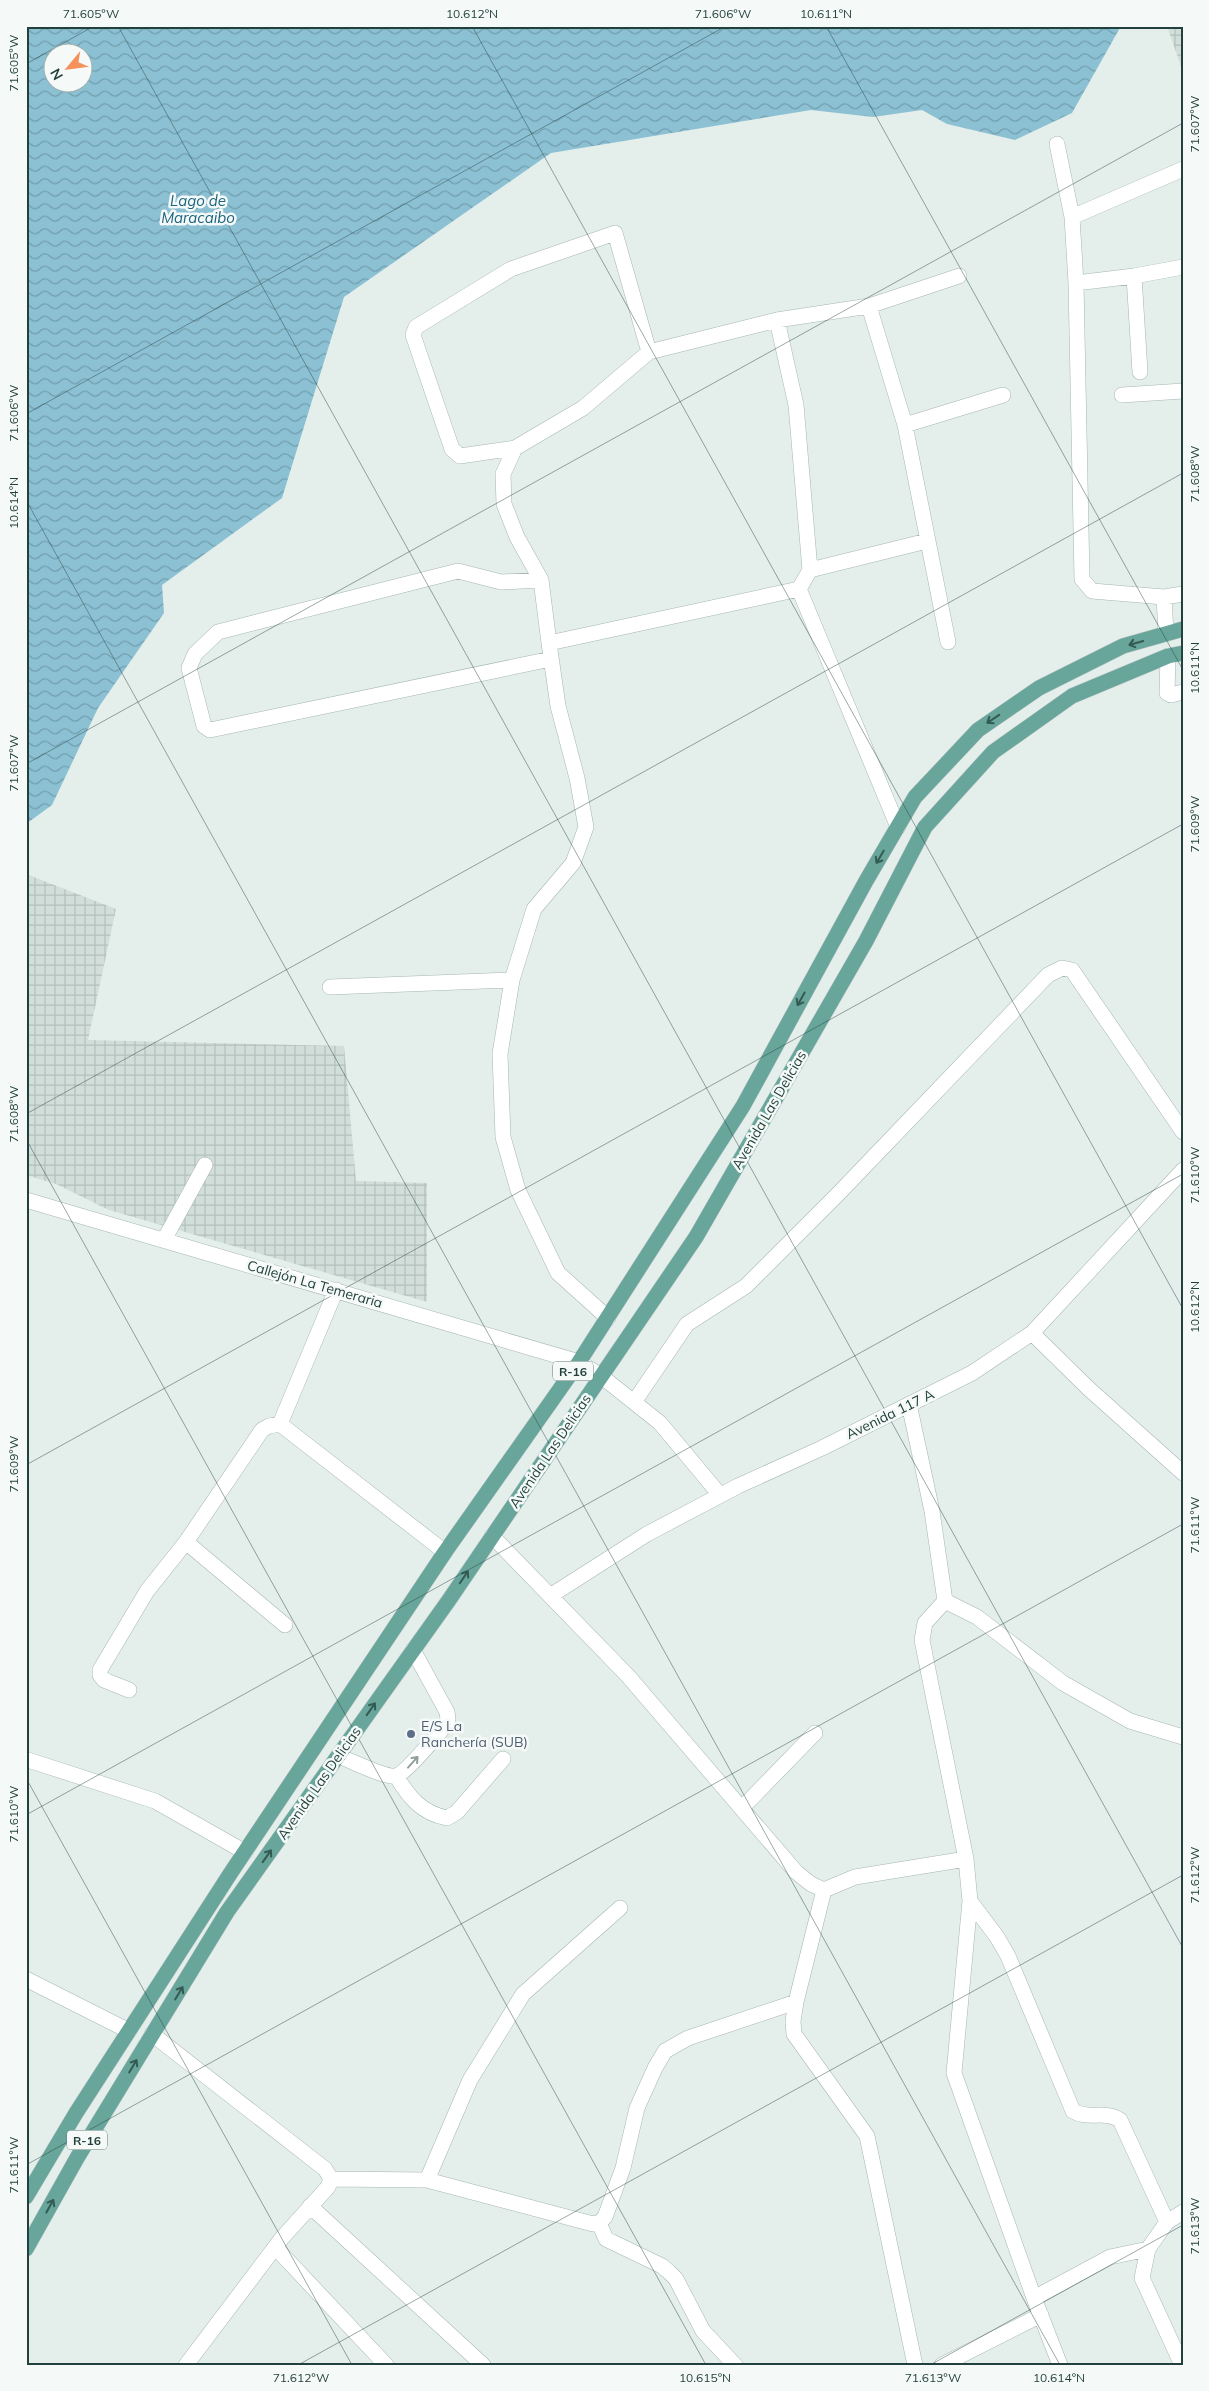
<svg xmlns="http://www.w3.org/2000/svg" width="1209" height="2391" font-family="Mulish,sans-serif">
<style>
.industrial{fill:url(#industrial-grid)}
.water{fill:url(#water-waves);fill-rule:evenodd}
.lines{fill:none;stroke-linecap:round;stroke-linejoin:round}
.minor-casing{stroke:#a6b7b3;stroke-width:16}
.major-casing{stroke:#c1cac8;stroke-width:16}
.minor{stroke:#fff;stroke-width:15}
.major{stroke:#68a59b;stroke-width:15}
.oneway{stroke:#345a54}
.oneway2{stroke:#91a09e}
.ticks{fill:none;stroke:#23413c;stroke-width:1;stroke-opacity:0.45}
.service-dot{fill:#5c6f8a;stroke:#f5faf8;stroke-width:2}
.labels{text-anchor:middle;dominant-baseline:central;stroke-width:5;stroke-linejoin:round;paint-order:stroke}
.shield{fill:#f5faf8;stroke:#627874;stroke-width:1}
.shield-label{font-size:12px;font-weight:bold;fill:#23413c}
.street-label{font-size:14px;fill:#23413c;stroke:#f5faf8}
.service-label{font-size:14px;fill:#4e5e75;stroke:#f5faf8;text-anchor:start}
.water-label{font-size:15px;font-style:italic;fill:#1b647f;stroke:#f5faf8}
.neatline{fill:none;stroke:#23413c;stroke-width:2}
.ticks-label{font-size:12px;text-anchor:middle;fill:#23413c}
</style>
<defs>
<pattern id="industrial-grid" width="8" height="8" patternUnits="userSpaceOnUse" patternTransform="scale(1.25)"><rect width="8" height="8" fill="#d2deda"/><path d="M0 4h8M4 0v8" fill="none" stroke="#b4c0bc"/></pattern>
<pattern id="water-waves" width="16" height="10" patternUnits="userSpaceOnUse" patternTransform="scale(1.25)"><rect width="16" height="10" fill="#8cc1d4"/><path d="M0 5q4-4 8 0t8 0" fill="none" stroke="#729ead"/></pattern>
</defs>
<rect width="100%" height="100%" fill="#e4eeeb"/>
<path class="industrial" d="M 1167,26 L 1183,26 L 1183,72 Z
M 26,874 L 116,909 L 88,1040 L 344,1046 L 356,1181 L 427,1183 L 427,1302 L 109,1210 L 56,1184 L 26,1175 Z"/>
<path class="water" d="M 26,26 L 1121,26 L 1072,113 L 1015,140 L 947,124 L 922,110 L 873,117 L 811,110 L 551,153 L 344,297 L 282,498 L 162,585 L 164,613 L 98,708 L 52,805 L 26,824 ZM 52,52 L 82,52 L 82,82 L 52,82 Z"/>
<g class="lines">
<g class="minor-casing">
<path id="minor" d="M 1057,144 L 1072,217
M 1134,276 L 1140,372
M 1076,283 L 1134,276 L 1183,267
M 869,306 L 905,425 L 948,642
M 777,320 L 796,405 L 810,570 L 799,589
M 1122,395 L 1183,391
M 905,425 L 1003,395
M 515,448 L 460,456 L 452,449 L 413,335 L 416,327 L 511,269 L 615,233 L 649,352
M 810,570 L 927,541
M 541,580 L 501,582 L 458,571 L 218,632 L 195,654 L 189,668 L 204,726 L 210,730 L 551,659
M 1164,597 L 1183,594
M 1166,634 L 1164,597 L 1092,591 L 1082,579 L 1076,283 L 1072,217 L 1183,169
M 549,643 L 541,580 L 517,537 L 504,504 L 503,474 L 515,448 L 583,408 L 649,352 L 777,320 L 869,306 L 959,276
M 1168,656 L 1167,693 L 1171,695 L 1183,692
M 330,987 L 512,980
M 26,1200 L 579,1362 L 601,1376 L 660,1423 L 720,1495
M 164,1240 L 205,1165
M 608,1318 L 558,1273 L 518,1190 L 503,1137 L 500,1054 L 512,980 L 534,909 L 573,863 L 586,827 L 577,778 L 558,706 L 549,643 L 799,589 L 898,827
M 1032,1333 L 1088,1388 L 1183,1473
M 634,1402 L 687,1324 L 746,1286 L 839,1193 L 1048,975 L 1062,968 L 1072,970 L 1183,1132
M 909,1404 L 932,1511 L 945,1601 L 977,1617 L 1063,1683 L 1130,1721 L 1183,1737
M 280,1424 L 336,1290
M 492,1536 L 628,1676 L 796,1872 L 811,1884 L 824,1890 L 796,2002 L 793,2021 L 794,2034 L 867,2136 L 915,2365
M 186,1542 L 285,1625
M 550,1596 L 647,1534 L 738,1486 L 822,1448 L 972,1373 L 1032,1333 L 1183,1170
M 945,1601 L 925,1623 L 922,1640 L 966,1859 L 970,1901 L 997,1937 L 1008,1956 L 1073,2111 C 1088,2120 1105,2110 1120,2120 L 1167,2222
M 129,1690 L 104,1680 L 100,1675 L 100,1670 L 147,1591 L 186,1542 L 262,1430 L 269,1426 L 280,1424 L 445,1552
M 338,1756 C 350,1760 385,1778 396,1776 C 406,1773 437,1735 445,1726 L 448,1719 L 447,1712 L 413,1650
M 28,1760 L 155,1801 L 245,1852
M 396,1776 C 409,1797 421,1813 447,1818 L 457,1812 L 503,1759
M 742,1808 L 815,1733
M 824,1890 L 855,1877 L 966,1859
M 970,1901 L 954,2073 L 1034,2298 L 1060,2365
M 26,1979 L 129,2031
M 152,2034 L 325,2169 L 331,2179 L 328,2187 L 282,2238 L 186,2365
M 331,2179 L 427,2180 L 593,2224 L 599,2223 L 605,2217 L 623,2168 L 637,2108 L 655,2068 L 665,2051 L 688,2038 L 796,2002
M 427,2180 L 470,2080 L 523,1994 L 620,1908
M 310,2206 L 483,2365
M 599,2223 L 606,2239 L 662,2266 L 669,2272 L 676,2279 L 703,2331 L 735,2365
M 275,2247 L 386,2365
M 1034,2298 L 1110,2257 L 1148,2249
M 942,2365 L 1041,2315
M 1182,2365 L 1142,2278 L 1148,2249 L 1167,2222 L 1183,2212"/>
</g>
<g class="major-casing">
<path id="major" d="M 26,2197 L 76,2113 L 230,1874 L 445,1552 L 579,1362 L 743,1106 L 866,881 L 915,797 L 978,730 L 1039,688 L 1123,646 L 1183,629
M 26,2249 L 77,2158 L 227,1912 L 449,1600 L 696,1237 L 866,941 L 925,827 L 993,752 L 1072,696 L 1168,656 L 1183,653"/>
</g>
<use href="#minor" class="minor"/>
<use href="#major" class="major"/>
</g>
<defs><path id="oneway-shaft" d="M-6 0H5M1.5-3L5.5 0L1.5 3" fill="none" stroke-width="1.6" stroke-linecap="round" stroke-linejoin="round" transform="scale(1.25)"/></defs>
<g class="oneway">
<use href="#oneway-shaft" transform="translate(1136 643) rotate(164)"/>
<use href="#oneway-shaft" transform="translate(993 719) rotate(146)"/>
<use href="#oneway-shaft" transform="translate(880 857) rotate(120)"/>
<use href="#oneway-shaft" transform="translate(801 999) rotate(119)"/>
<use href="#oneway-shaft" transform="translate(464 1577) rotate(-56)"/>
<use href="#oneway-shaft" transform="translate(371 1709) rotate(-55)"/>
<use href="#oneway-shaft" transform="translate(267 1856) rotate(-55)"/>
<use href="#oneway-shaft" transform="translate(179 1993) rotate(-59)"/>
<use href="#oneway-shaft" transform="translate(133 2066) rotate(-59)"/>
<use href="#oneway-shaft" transform="translate(50 2206) rotate(-61)"/>
</g>
<use class="oneway2" href="#oneway-shaft" transform="translate(413 1762) rotate(-48)"/>
<path class="ticks" d="M 118,26 L 1183,1948M 472,26 L 1183,1309M 826,26 L 1183,670M 1180,26 L 1183,32M 26,64 L 94,26M 26,414 L 726,26M 26,500 L 1060,2365M 26,764 L 1183,123M 26,1114 L 1183,473M 26,1139 L 706,2365M 26,1465 L 1183,824M 26,1778 L 352,2365M 26,1815 L 1183,1174M 26,2165 L 1183,1524M 298,2365 L 1183,1875M 930,2365 L 1183,2225"/>
<circle class="service-dot" cx="411" cy="1734" r="5"/>
<g class="labels">
<g class="shield">
<rect x="553" y="1361.5" width="40" height="19" rx="4"/>
<rect x="67" y="2130.5" width="40" height="19" rx="4"/>
</g>
<g class="shield-label">
<text x="573" y="1371">R-16</text>
<text x="87" y="2140">R-16</text>
</g>
<g class="street-label">
<text transform="translate(769 1110) rotate(-60)">Avenida Las Delicias</text>
<text transform="translate(315 1284) rotate(16)">Callejón La Temeraria</text>
<text transform="translate(890 1414) rotate(-26)">Avenida 117 A</text>
<text transform="translate(550 1451) rotate(-56)">Avenida Las Delicias</text>
<text transform="translate(319 1783) rotate(-55)">Avenida Las Delicias</text>
</g>
<g class="service-label">
<text x="421" y="1726">E/S La<tspan x="421" dy="16">Ranchería (SUB)</tspan></text>
</g>
<g class="water-label">
<text x="198" y="200">Lago de<tspan x="198" dy="17">Maracaibo</tspan></text>
</g>
</g>
<rect width="1209" height="2391" fill="none" stroke="#f5faf8" stroke-width="55"/>
<g transform="translate(68 68) rotate(241)"><circle r="24" fill="#f5faf8" stroke="#a1b0ad"/>
<path d="M0-4L9 19L0 12L-9 19Z" fill="#f5915b"/>
<text y="-8" font-size="14" font-weight="bold" text-anchor="middle" fill="#23413c">N</text>
</g>
<rect x="28" y="28" width="1154" height="2336" class="neatline"/>
<g class="ticks-label">
<text x="91" y="18">71.605°W</text>
<text x="472" y="18">10.612°N</text>
<text x="723" y="18">71.606°W</text>
<text x="826" y="18">10.611°N</text>
<text transform="translate(14 63) rotate(-90)" y="4">71.605°W</text>
<text transform="translate(1195 124) rotate(-90)" y="4">71.607°W</text>
<text transform="translate(14 413) rotate(-90)" y="4">71.606°W</text>
<text transform="translate(1195 474) rotate(-90)" y="4">71.608°W</text>
<text transform="translate(14 503) rotate(-90)" y="4">10.614°N</text>
<text transform="translate(1195 668) rotate(-90)" y="4">10.611°N</text>
<text transform="translate(14 763) rotate(-90)" y="4">71.607°W</text>
<text transform="translate(1195 824) rotate(-90)" y="4">71.609°W</text>
<text transform="translate(14 1114) rotate(-90)" y="4">71.608°W</text>
<text transform="translate(1195 1175) rotate(-90)" y="4">71.610°W</text>
<text transform="translate(1195 1307) rotate(-90)" y="4">10.612°N</text>
<text transform="translate(14 1464) rotate(-90)" y="4">71.609°W</text>
<text transform="translate(1195 1525) rotate(-90)" y="4">71.611°W</text>
<text transform="translate(14 1814) rotate(-90)" y="4">71.610°W</text>
<text transform="translate(1195 1875) rotate(-90)" y="4">71.612°W</text>
<text transform="translate(14 2165) rotate(-90)" y="4">71.611°W</text>
<text transform="translate(1195 2226) rotate(-90)" y="4">71.613°W</text>
<text x="301" y="2382">71.612°W</text>
<text x="705" y="2382">10.615°N</text>
<text x="933" y="2382">71.613°W</text>
<text x="1059" y="2382">10.614°N</text>
</g>
</svg>
